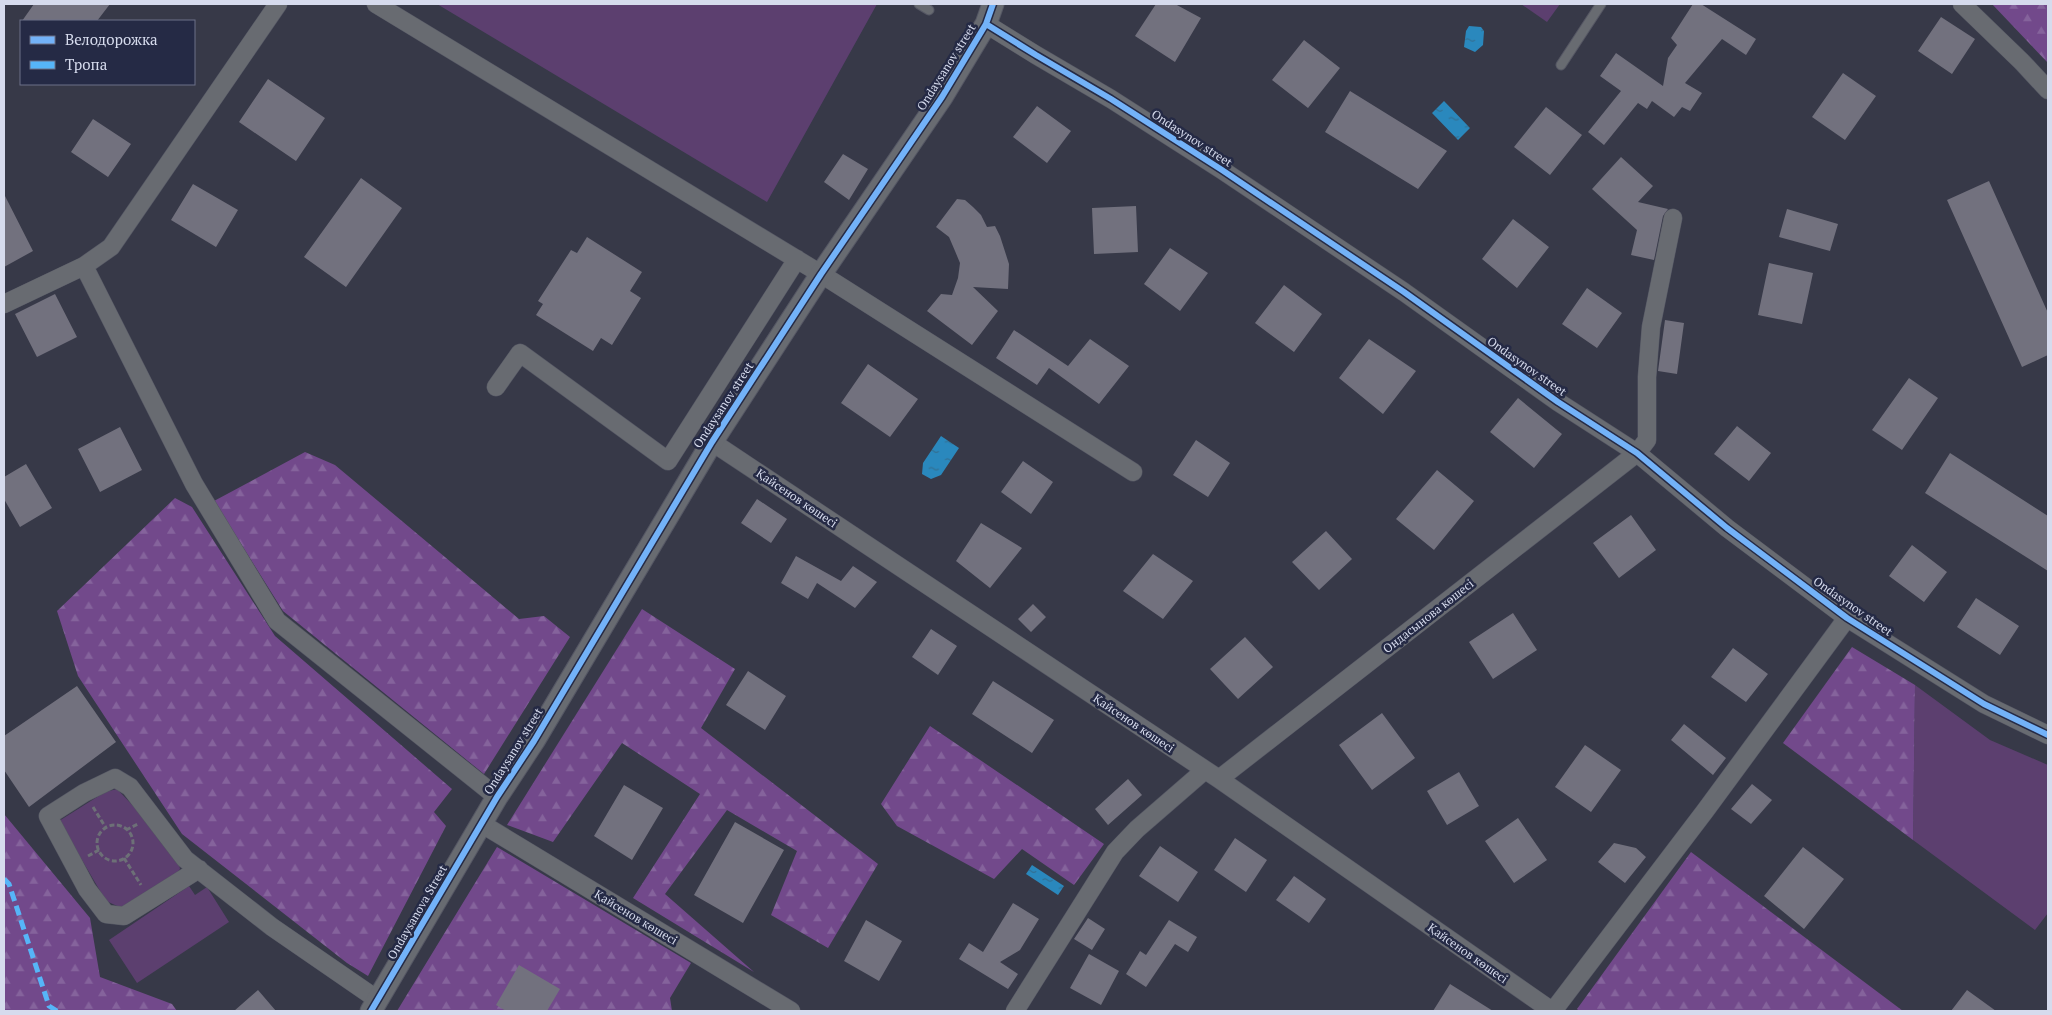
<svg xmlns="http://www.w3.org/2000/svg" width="2052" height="1015" font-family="'PT Serif',serif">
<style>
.green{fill:#5c3f6f}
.forest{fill:url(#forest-firs)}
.water{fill:url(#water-ripples)}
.building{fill:#72717e}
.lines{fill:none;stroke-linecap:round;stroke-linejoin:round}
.service-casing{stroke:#555764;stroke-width:11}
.minor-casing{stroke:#555764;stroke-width:19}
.tertiary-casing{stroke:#555764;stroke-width:23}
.path{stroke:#6d7077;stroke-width:3;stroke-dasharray:5 2.5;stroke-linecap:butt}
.service{stroke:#686b71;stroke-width:9}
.minor{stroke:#686b71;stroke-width:18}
.tertiary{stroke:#686b71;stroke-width:21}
.quiet{stroke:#56b5f8;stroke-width:5;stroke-dasharray:10 5;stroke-linecap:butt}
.cycleway-casing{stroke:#252a45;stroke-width:9}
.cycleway{stroke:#73b2f8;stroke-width:6}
.labels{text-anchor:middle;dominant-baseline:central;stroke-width:5;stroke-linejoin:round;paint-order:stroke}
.street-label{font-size:12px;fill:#d6dbed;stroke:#252a45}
</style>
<defs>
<pattern id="forest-firs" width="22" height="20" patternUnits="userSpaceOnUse" patternTransform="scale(1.25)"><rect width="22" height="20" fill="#72498b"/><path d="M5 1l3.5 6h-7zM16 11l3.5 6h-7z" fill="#85639c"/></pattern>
<pattern id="water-ripples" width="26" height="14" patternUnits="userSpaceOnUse" patternTransform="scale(1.25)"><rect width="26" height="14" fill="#2a88bd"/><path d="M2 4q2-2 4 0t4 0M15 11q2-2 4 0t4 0" fill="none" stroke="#327094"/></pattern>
</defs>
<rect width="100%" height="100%" fill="#373948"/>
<path class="green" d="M 437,4 L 877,4 L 767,202 Z
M 1521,4 L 1560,4 L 1547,22 Z
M 1915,685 L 1990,740 L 2048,765 L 2048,913 L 2035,930 L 1913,840 Z
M 117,789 L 138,811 L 170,854 L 178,859 L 180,869 L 175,876 L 124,909 L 106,901 L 59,821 L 105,792 Z
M 189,886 L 195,895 L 207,887 L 229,922 L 137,983 L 109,940 Z"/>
<path class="forest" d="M 1992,4 L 2048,4 L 2048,63 Z
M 305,452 L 335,465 L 519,619 L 544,616 L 570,637 L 484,774 L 283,611 L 214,501 Z
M 175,498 L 192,507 L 275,636 L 452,789 L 434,812 L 446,826 L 368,976 L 347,963 L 182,834 L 78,676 L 57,611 Z
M 642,609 L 735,669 L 701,728 L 878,864 L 828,948 L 771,915 L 797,851 L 727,810 L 665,894 L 754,972 L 633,898 L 700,794 L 622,743 L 553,842 L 507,825 Z
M 1852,647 L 1915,685 L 1913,840 L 1783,743 Z
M 930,726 L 1104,844 L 1074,885 L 1022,849 L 994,879 L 897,826 L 881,804 Z
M 4,814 L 90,918 L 100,977 L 172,1004 L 177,1011 L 4,1011 Z
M 497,847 L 691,963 L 670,998 L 672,1011 L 397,1011 Z
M 1691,852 L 1903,1011 L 1579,1011 L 1577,1009 Z"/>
<path class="water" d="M 1469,26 L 1481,27 L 1484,31 L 1483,45 L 1475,52 L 1464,47 L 1466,31 Z
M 1444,101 L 1470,128 L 1458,140 L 1432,113 Z
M 941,436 L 959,448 L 941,475 L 931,479 L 922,474 L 923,463 Z
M 1032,865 L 1064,886 L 1058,895 L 1026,874 Z"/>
<path class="building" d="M 34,4 L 110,4 L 97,21 L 22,21 Z
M 1156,4 L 1175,4 L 1201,18 L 1175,62 L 1135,36 Z
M 1693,4 L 1701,4 L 1756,39 L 1746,55 L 1722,39 L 1685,83 L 1702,93 L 1690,111 L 1682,107 L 1674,117 L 1652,101 L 1647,109 L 1638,103 L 1604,145 L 1588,132 L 1621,91 L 1600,76 L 1616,53 L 1663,86 L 1668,58 L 1677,45 L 1671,38 Z
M 1941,17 L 1975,39 L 1952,74 L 1918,51 Z
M 1304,40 L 1340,68 L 1308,108 L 1272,80 Z
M 1843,73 L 1876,96 L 1845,140 L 1812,117 Z
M 268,79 L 325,118 L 296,161 L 239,122 Z
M 1350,91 L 1447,151 L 1418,189 L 1325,132 Z
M 1037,106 L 1071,131 L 1047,163 L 1013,137 Z
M 1546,107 L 1582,135 L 1550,175 L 1514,147 Z
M 93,119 L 131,144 L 108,177 L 71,152 Z
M 843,154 L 868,169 L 849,200 L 824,182 Z
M 1621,157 L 1653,186 L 1638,202 L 1668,209 L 1663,216 L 1654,260 L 1631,255 L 1637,230 L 1592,189 Z
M 361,178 L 402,208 L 346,287 L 304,257 Z
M 1989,181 L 2048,313 L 2048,355 L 2022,367 L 1947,200 Z
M 193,184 L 238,210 L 216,247 L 171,220 Z
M 4,194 L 33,251 L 4,267 Z
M 957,199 L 965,200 L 973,207 L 981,215 L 987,227 L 995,226 L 1000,236 L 1009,264 L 1008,289 L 973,287 L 998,311 L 972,345 L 927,311 L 941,294 L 952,295 L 958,278 L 960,263 L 955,251 L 949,237 L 936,227 Z
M 1136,206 L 1138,252 L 1094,254 L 1092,208 Z
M 1787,209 L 1838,224 L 1830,251 L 1779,237 Z
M 1513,219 L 1549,247 L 1517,288 L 1482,259 Z
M 587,237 L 642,272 L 630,291 L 641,298 L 612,345 L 601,338 L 593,351 L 536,315 L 543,304 L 538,301 L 571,250 L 577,253 Z
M 1170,248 L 1208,273 L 1180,311 L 1144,284 Z
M 1769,263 L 1813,273 L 1802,324 L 1758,315 Z
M 1284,285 L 1322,314 L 1294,352 L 1255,323 Z
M 1587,288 L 1622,313 L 1597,348 L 1562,324 Z
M 55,294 L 77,337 L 37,357 L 15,314 Z
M 1665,320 L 1684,323 L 1677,374 L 1658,371 Z
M 1014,330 L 1068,366 L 1090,339 L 1129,366 L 1099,404 L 1049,368 L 1037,385 L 996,358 Z
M 1369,339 L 1416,371 L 1383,414 L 1339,378 Z
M 868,364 L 918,399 L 890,437 L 841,403 Z
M 1909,378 L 1938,398 L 1902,450 L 1872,430 Z
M 1518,398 L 1562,434 L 1534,468 L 1490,432 Z
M 1737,426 L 1771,453 L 1749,481 L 1714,454 Z
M 120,427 L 142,470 L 100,492 L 78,449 Z
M 1196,440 L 1230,463 L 1208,497 L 1173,475 Z
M 1950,453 L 2048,516 L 2048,571 L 1925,493 Z
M 1023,461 L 1053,482 L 1031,514 L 1001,492 Z
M 26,464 L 52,508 L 20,527 L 4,499 L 4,477 Z
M 1437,470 L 1474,501 L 1434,550 L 1396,519 Z
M 757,499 L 787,519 L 771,543 L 741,523 Z
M 1631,515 L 1656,550 L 1619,578 L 1593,543 Z
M 981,523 L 1022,548 L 990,588 L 956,561 Z
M 1326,531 L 1352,559 L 1319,590 L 1292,562 Z
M 1912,545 L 1947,572 L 1924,602 L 1889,576 Z
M 1153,554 L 1193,581 L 1163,619 L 1123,591 Z
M 796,556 L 841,581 L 853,566 L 877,582 L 855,608 L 817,583 L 808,599 L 781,583 Z
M 1976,598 L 2019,626 L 2000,655 L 1957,627 Z
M 1033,604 L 1046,617 L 1031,632 L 1018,619 Z
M 1513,613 L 1537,650 L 1493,679 L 1469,642 Z
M 931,629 L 957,646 L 938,675 L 912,657 Z
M 1245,637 L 1273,667 L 1238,699 L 1210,669 Z
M 1733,648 L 1768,674 L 1746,702 L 1711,677 Z
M 748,671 L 786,696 L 765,730 L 726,705 Z
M 993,681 L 1054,720 L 1032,753 L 972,714 Z
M 77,686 L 116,742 L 29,807 L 4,770 L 4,736 Z
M 1382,713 L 1415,758 L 1372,790 L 1339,745 Z
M 1684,724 L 1726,758 L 1713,775 L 1671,740 Z
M 1585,745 L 1621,770 L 1591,812 L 1555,787 Z
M 1459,772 L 1479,806 L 1447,825 L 1427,791 Z
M 1128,779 L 1142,795 L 1108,825 L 1095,809 Z
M 1752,784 L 1772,800 L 1751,824 L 1731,809 Z
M 624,785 L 663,808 L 632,860 L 594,836 Z
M 1518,818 L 1547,860 L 1514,883 L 1485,841 Z
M 735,822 L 784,850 L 743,923 L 694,895 Z
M 1235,838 L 1267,860 L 1246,892 L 1214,870 Z
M 1614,843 L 1636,848 L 1646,857 L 1625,883 L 1598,862 Z
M 1160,846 L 1198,872 L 1178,902 L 1139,876 Z
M 1803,847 L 1844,879 L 1804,929 L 1764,896 Z
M 1294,876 L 1326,899 L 1309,923 L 1276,900 Z
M 1013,903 L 1039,919 L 1020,950 L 1000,962 L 1018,974 L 1008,989 L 959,959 L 969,943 L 983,952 Z
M 1088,918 L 1105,929 L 1092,950 L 1074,939 Z
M 866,920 L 902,941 L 879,981 L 844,961 Z
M 1169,920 L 1197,937 L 1188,952 L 1175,944 L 1146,987 L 1126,974 L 1140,951 L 1146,955 Z
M 1089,954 L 1119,971 L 1101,1005 L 1070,988 Z
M 519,965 L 560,989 L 547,1011 L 506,1011 L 496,1005 Z
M 1450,984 L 1493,1011 L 1433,1011 Z
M 258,990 L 276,1011 L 234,1011 Z
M 1967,990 L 1996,1011 L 1951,1011 Z"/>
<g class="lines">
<g class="service-casing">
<path id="service" d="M 919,4 L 929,10
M 1561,65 L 1601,4"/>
</g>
<g class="minor-casing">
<path id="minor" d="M 376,4 L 821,274 L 1133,472
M 1962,4 L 2022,62 L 2048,90
M 986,24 L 1036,55 L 1111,99 L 1222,170 L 1404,292 L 1558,402 L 1637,453 L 1727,528 L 1847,618 L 1984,704 L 2048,735
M 84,266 L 194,484 L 277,621 L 497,797
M 4,304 L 84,266 L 111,247 L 278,4
M 496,387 L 520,353 L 668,461 L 797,259
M 712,442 L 1219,779 L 1552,1011
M 1219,779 L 1637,453 L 1647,440 L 1647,377 L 1651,327 L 1673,218
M 482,824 L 791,1011
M 199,869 L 124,916 L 106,914 L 87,889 L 48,816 L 84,793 L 115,778 L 130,787 L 185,859 L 272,927 L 378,1000
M 1015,1011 L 1115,852 L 1137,829 L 1205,770
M 1553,1011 L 1705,811 L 1847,618"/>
</g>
<g class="tertiary-casing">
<path id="tertiary" d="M 371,1011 L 497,797 L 534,741 L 712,442 L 821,274 L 942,97 L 986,24 L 993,4"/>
</g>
<path class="path" d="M 93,807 L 106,828
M97 843a18 18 0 1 1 36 0a18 18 0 1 1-36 0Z
M 126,830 L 138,824
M 88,856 L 99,850
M 124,858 L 141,885"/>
<use href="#service" class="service"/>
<use href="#minor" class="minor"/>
<use href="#tertiary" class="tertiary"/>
<path class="quiet" d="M 4,879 L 9,884 L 49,1006 L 57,1011"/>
<g class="cycleway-casing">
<path id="cycleway" d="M 986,24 L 1036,55 L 1111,99 L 1222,170 L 1404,292 L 1558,402 L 1637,453 L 1727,528 L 1847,618 L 1984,704 L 2048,735
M 371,1011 L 497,797 L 534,741 L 712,442 L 821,274 L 942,97 L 986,24 L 993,4"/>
</g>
<use href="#cycleway" class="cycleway"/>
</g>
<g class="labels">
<g class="street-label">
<text transform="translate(946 67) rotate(-58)">Ondaysanov street</text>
<text transform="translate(1192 138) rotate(33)">Ondasynov street</text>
<text transform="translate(1527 366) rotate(35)">Ondasynov street</text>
<text transform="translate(723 405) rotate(-57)">Ondaysanov street</text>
<text transform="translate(797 498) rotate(34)">Қайсенов көшесі</text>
<text transform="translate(1853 606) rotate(35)">Ondasynov street</text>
<text transform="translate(1428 616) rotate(-38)">Ондасынова көшесі</text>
<text transform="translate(1134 723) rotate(34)">Қайсенов көшесі</text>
<text transform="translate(513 751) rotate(-58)">Ondaysanov street</text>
<text transform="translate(417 912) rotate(-60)">Ondaysanova Street</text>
<text transform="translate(636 917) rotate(31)">Қайсенов көшесі</text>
<text transform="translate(1468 953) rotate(35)">Қайсенов көшесі</text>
</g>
</g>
<rect width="2052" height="1015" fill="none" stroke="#d6dbed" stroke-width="10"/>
<rect x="20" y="20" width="175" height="65" fill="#252a45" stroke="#6c7188"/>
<rect x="30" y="36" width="25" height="8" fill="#73b2f8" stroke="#6c7188"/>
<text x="65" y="45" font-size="15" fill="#d6dbed">Велодорожка</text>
<rect x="30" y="61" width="25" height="8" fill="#56b5f8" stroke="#6c7188"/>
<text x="65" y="70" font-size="15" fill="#d6dbed">Тропа</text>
</svg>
